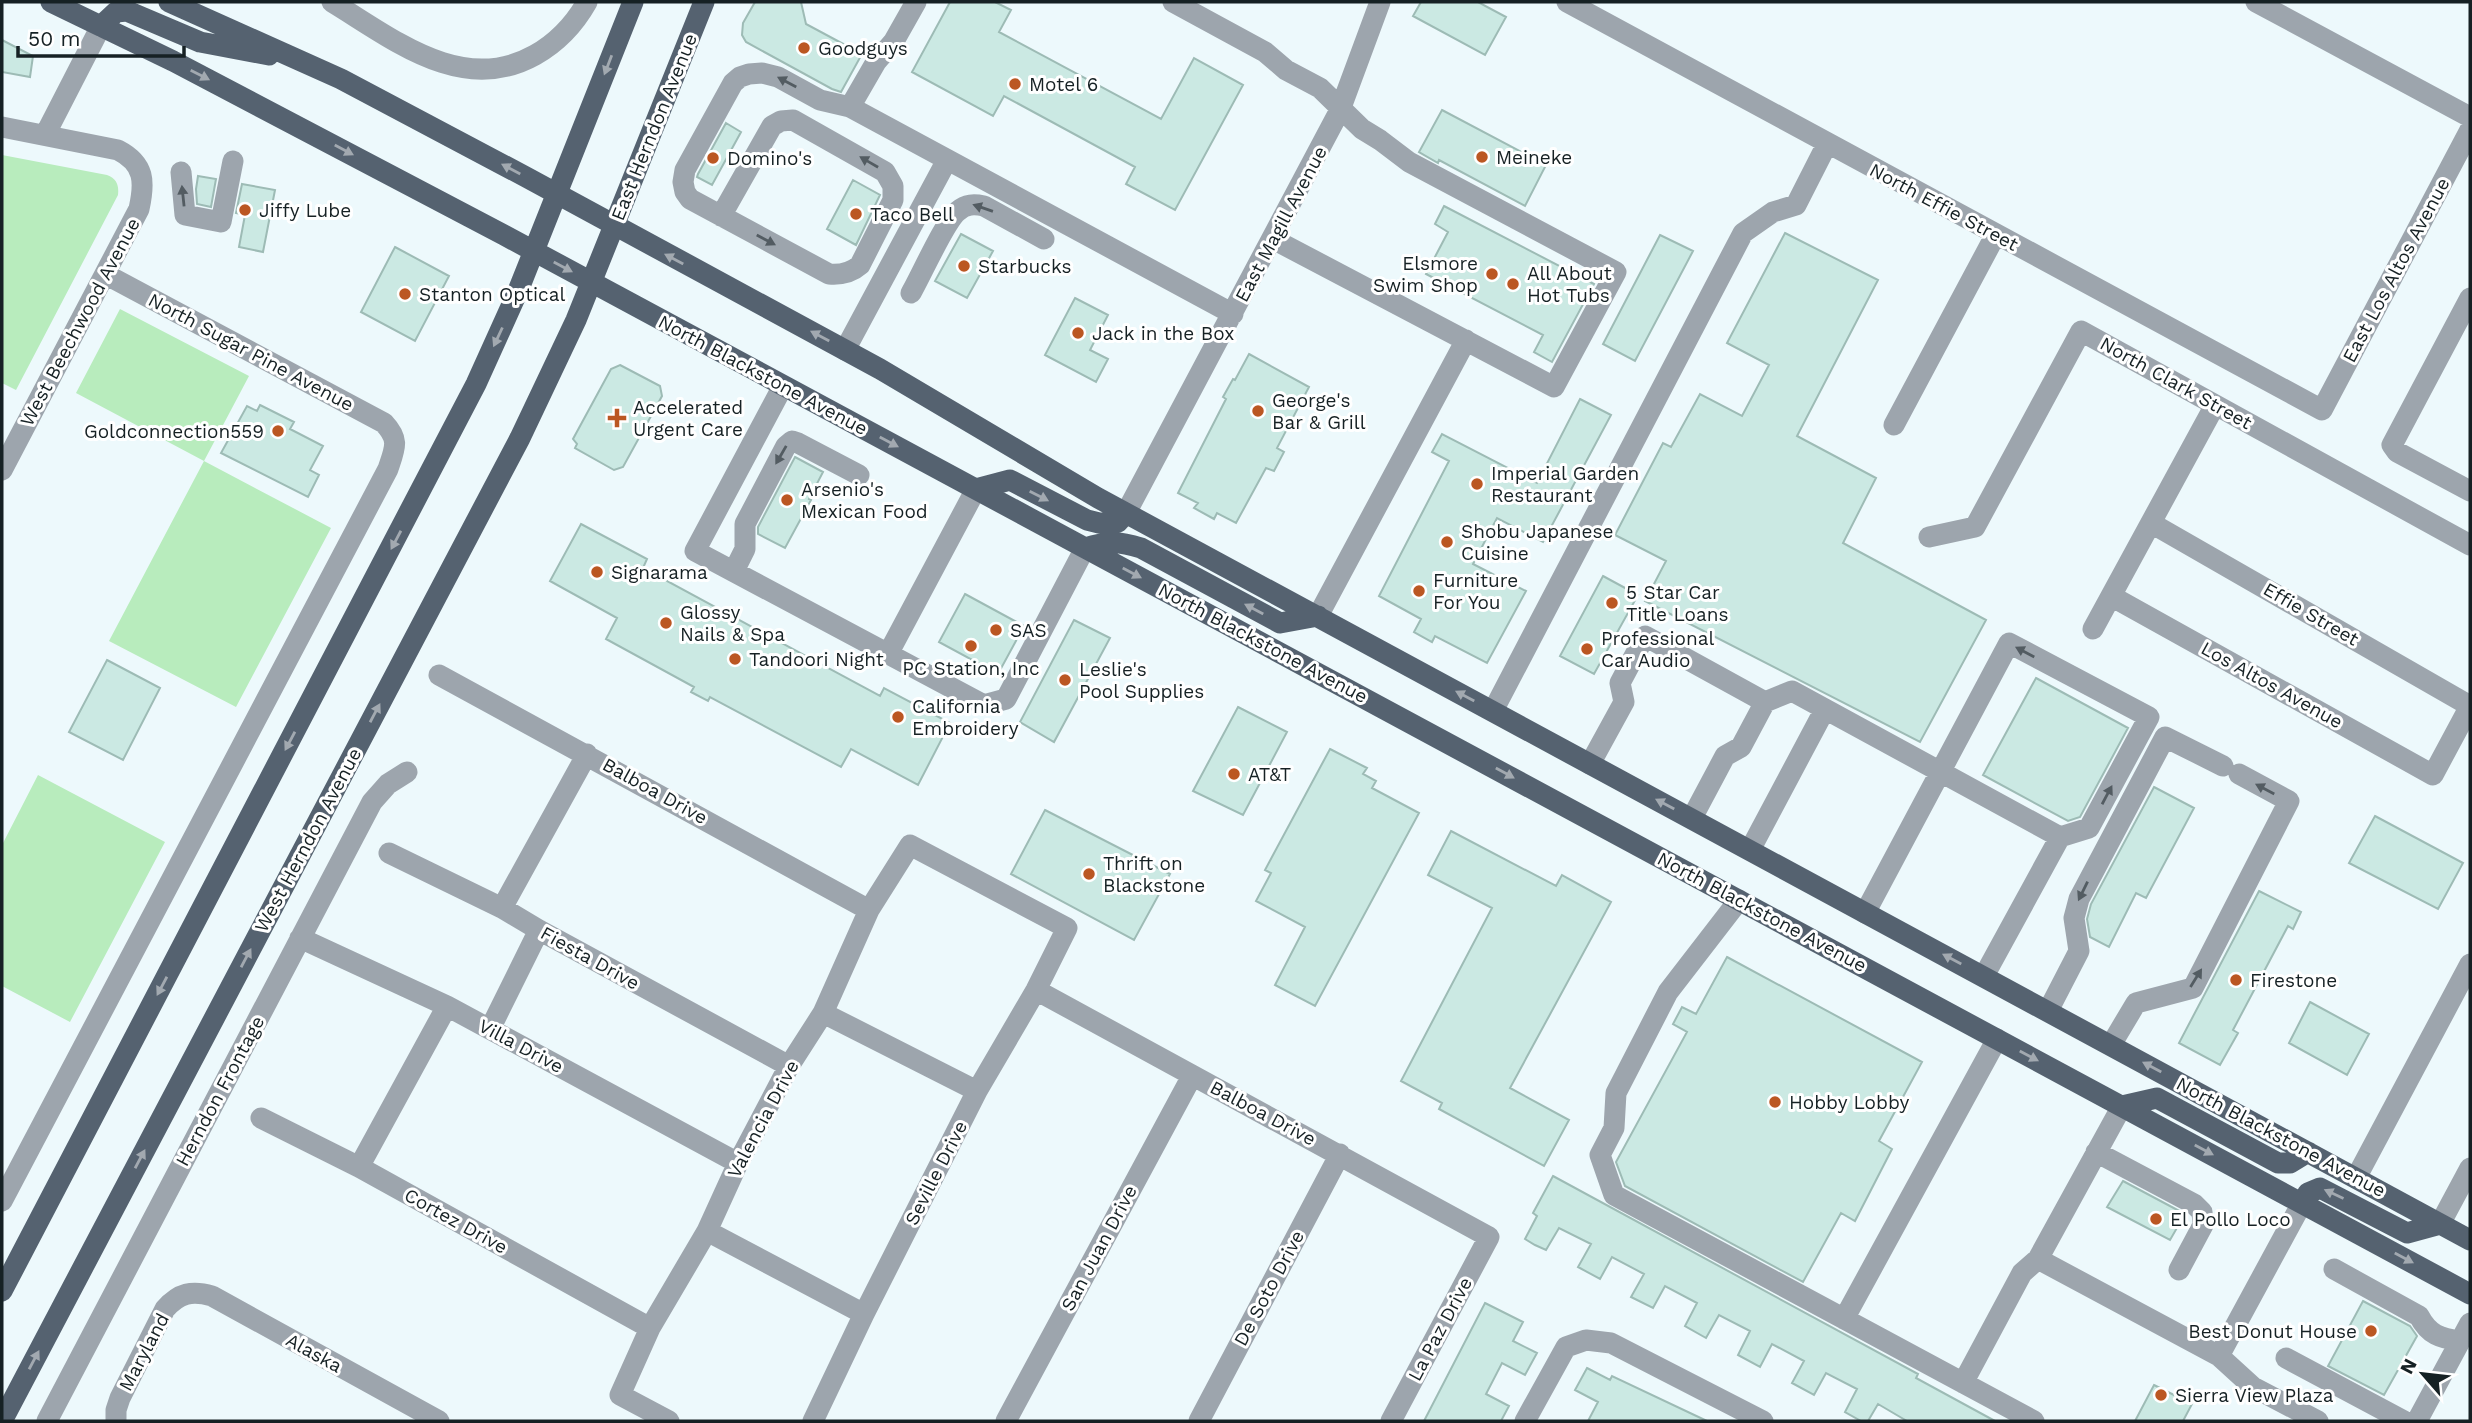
<svg xmlns="http://www.w3.org/2000/svg" width="2472" height="1423" font-family="'Work Sans',sans-serif">
<style>
.green{fill:#b8ecbd}
.building{fill:#cbe9e3;stroke:#9dbbb5;stroke-width:2}
.lines{fill:none;stroke-linecap:round;stroke-linejoin:round}
.minor{stroke:#9da5ad;stroke-width:21}
.major{stroke:#556270;stroke-width:21}
.oneway{fill:#a2a9b0}
.oneway2{fill:#535c62}
.poi-dot{fill:#bb5722;stroke:#fff;stroke-width:2.5}
.labels{text-anchor:middle;dominant-baseline:central;stroke-width:6;stroke-linejoin:round;paint-order:stroke}
.poi-label{font-size:19px;fill:#162124;stroke:#fff;text-anchor:start}
.street-label{font-size:19px;fill:#162124;stroke:#fff}
</style>
<rect width="100%" height="100%" fill="#edf9fc"/>
<path class="green" d="M 2,155 L 107,175 C 117,179 119,185 118,195 L 16,390 L 2,383 Z
M 120,309 L 249,376 L 204,461 L 331,528 L 236,707 L 109,641 L 204,461 L 76,393 Z
M 38,775 L 165,842 L 70,1022 L 2,986 L 2,845 Z"/>
<path class="building" d="M 755,2 L 801,2 L 806,24 L 862,54 L 841,92 L 832,89 L 746,42 L 742,35 L 743,23 Z
M 950,2 L 995,2 L 1011,10 L 999,32 L 1161,119 L 1194,58 L 1243,85 L 1175,210 L 1126,184 L 1135,167 L 1004,96 L 993,116 L 912,72 Z
M 1421,2 L 1478,2 L 1506,17 L 1485,55 L 1413,16 Z
M 2,40 L 33,56 L 30,77 L 2,72 Z
M 1442,110 L 1546,165 L 1525,206 L 1439,160 L 1438,163 L 1419,152 Z
M 726,123 L 741,132 L 712,185 L 697,177 L 698,174 Z
M 198,176 L 216,179 L 211,207 L 197,204 L 196,189 Z
M 853,180 L 880,195 L 856,245 L 827,229 Z
M 242,184 L 275,190 L 263,252 L 239,247 L 245,215 L 236,213 Z
M 1444,206 L 1594,284 L 1552,362 L 1534,352 L 1543,335 L 1426,274 L 1448,232 L 1435,224 Z
M 1785,233 L 1878,280 L 1797,436 L 1876,478 L 1843,543 L 1986,620 L 1920,742 L 1645,601 L 1666,561 L 1615,535 L 1663,443 L 1671,447 L 1700,394 L 1742,416 L 1769,365 L 1727,343 Z
M 961,234 L 993,251 L 967,298 L 935,281 Z
M 1660,235 L 1693,251 L 1635,361 L 1603,344 Z
M 395,247 L 449,276 L 415,341 L 361,312 Z
M 1075,298 L 1108,315 L 1090,350 L 1108,359 L 1096,382 L 1045,355 Z
M 1249,354 L 1309,387 L 1277,448 L 1284,452 L 1274,471 L 1266,468 L 1236,523 L 1217,513 L 1214,519 L 1194,508 L 1198,503 L 1178,493 L 1226,399 L 1223,397 L 1233,379 L 1235,380 Z
M 620,365 L 660,386 L 662,396 L 623,467 L 614,470 L 575,448 L 577,444 L 573,439 L 611,369 Z
M 1580,399 L 1611,415 L 1543,542 L 1497,518 L 1473,564 L 1526,591 L 1487,663 L 1435,636 L 1432,642 L 1414,632 L 1421,619 L 1379,596 L 1449,461 L 1432,452 L 1442,434 L 1537,483 Z
M 260,405 L 294,422 L 290,429 L 323,446 L 310,470 L 319,475 L 308,497 L 221,453 L 247,406 L 257,411 Z
M 795,457 L 823,472 L 809,499 L 811,500 L 785,548 L 758,534 L 758,527 Z
M 581,524 L 647,559 L 643,568 L 880,696 L 884,688 L 950,723 L 918,785 L 851,749 L 841,767 L 710,697 L 708,701 L 691,692 L 694,687 L 606,639 L 617,618 L 550,581 Z
M 1603,576 L 1638,595 L 1594,674 L 1560,656 Z
M 965,594 L 1024,626 L 998,674 L 939,642 Z
M 1074,620 L 1110,638 L 1054,742 L 1020,722 Z
M 107,660 L 160,688 L 123,760 L 69,732 Z
M 2036,678 L 2128,728 L 2080,817 L 2068,821 L 1983,775 Z
M 1238,707 L 1287,732 L 1243,815 L 1193,791 Z
M 1330,749 L 1367,768 L 1363,774 L 1376,781 L 1372,788 L 1419,813 L 1315,1006 L 1275,985 L 1305,927 L 1256,901 L 1271,873 L 1265,870 Z
M 2154,787 L 2194,808 L 2146,898 L 2136,893 L 2109,947 L 2090,937 L 2087,919 L 2091,904 Z
M 1045,810 L 1170,874 L 1134,940 L 1011,874 Z
M 2375,816 L 2463,863 L 2438,909 L 2349,863 Z
M 1451,831 L 1556,886 L 1562,875 L 1611,902 L 1510,1088 L 1569,1120 L 1544,1166 L 1439,1109 L 1442,1103 L 1401,1081 L 1492,908 L 1428,875 Z
M 2259,891 L 2301,912 L 2293,929 L 2288,926 L 2233,1030 L 2238,1033 L 2220,1065 L 2179,1043 Z
M 1727,957 L 1922,1062 L 1879,1141 L 1892,1149 L 1855,1221 L 1841,1213 L 1803,1282 L 1625,1186 L 1616,1162 L 1687,1032 L 1673,1024 L 1682,1007 L 1696,1014 Z
M 2310,1002 L 2369,1034 L 2347,1075 L 2289,1043 Z
M 1553,1176 L 1918,1374 L 1916,1378 L 1995,1421 L 1907,1421 L 1878,1404 L 1868,1421 L 1861,1421 L 1845,1412 L 1857,1389 L 1826,1373 L 1814,1395 L 1792,1383 L 1804,1361 L 1772,1344 L 1760,1367 L 1738,1355 L 1750,1331 L 1719,1315 L 1706,1338 L 1685,1326 L 1697,1303 L 1665,1286 L 1653,1308 L 1631,1297 L 1644,1274 L 1612,1257 L 1600,1279 L 1578,1267 L 1591,1244 L 1559,1228 L 1546,1250 L 1535,1245 L 1525,1239 L 1537,1216 L 1533,1213 Z
M 2123,1181 L 2185,1214 L 2170,1240 L 2107,1207 Z
M 2363,1301 L 2410,1326 L 2417,1336 L 2384,1395 L 2328,1366 Z
M 1485,1303 L 1523,1322 L 1513,1341 L 1537,1353 L 1525,1375 L 1502,1363 L 1486,1394 L 1509,1406 L 1501,1421 L 1424,1421 Z
M 1587,1368 L 1610,1380 L 1612,1376 L 1707,1421 L 1588,1421 L 1598,1402 L 1575,1390 Z
M 2154,1385 L 2192,1404 L 2183,1421 L 2135,1421 Z"/>
<g class="lines">
<path class="minor" d="M 332,2 C 393,39 462,96 535,55 C 558,42 574,25 587,2
M 1173,2 L 1265,52 L 1286,70 L 1320,88 L 1362,129 L 1380,140 L 1409,162 L 1616,272 L 1554,387 L 1273,239
M 1567,2 L 2322,410 L 2470,130
M 2256,2 L 2470,117
M 850,107 L 876,62 L 894,41 L 916,2
M 2,127 L 118,150 C 145,164 145,182 139,209 L 2,470
M 45,135 L 101,26
M 181,172 L 185,215 L 221,222 L 233,161
M 721,216 L 772,126 L 781,121 L 793,120 L 885,172 L 893,186 L 893,200 L 860,265 C 851,273 841,275 829,274 L 690,199 L 685,192 L 683,182 L 685,170 L 733,83 L 740,77 L 749,74 L 762,73 L 778,77 L 820,100 L 850,107 L 1233,314
M 911,293 C 921,276 945,221 958,211 C 966,204 974,204 984,206 L 1044,239
M 2470,298 L 2392,445 L 2397,452 L 2470,491
M 845,350 L 947,160
M 783,386 L 695,551 L 984,705 L 1006,699 L 1085,548
M 1894,425 L 1996,234
M 1126,513 L 1340,110 L 1380,2
M 1929,537 L 1975,527 L 2081,331 L 2470,545
M 734,571 L 745,549 L 745,524 L 786,446 L 792,441 L 798,443 L 859,475
M 2111,596 L 2433,775 L 2470,706 L 2151,523
M 1318,616 L 1466,340
M 2093,629 L 2215,405
M 888,654 L 976,489
M 439,675 L 869,910
M 1493,711 L 1743,233 L 1773,212 L 1796,205 L 1827,144
M 1590,764 L 1624,702 L 1620,683 L 1645,636 L 1765,702
M 1692,818 L 1725,756 L 1741,747 L 1765,702 L 1792,691 L 2060,837 L 1984,976
M 1750,850 L 1825,709
M 389,853 L 502,908 L 539,930 L 789,1066
M 1739,900 L 1668,992 L 1616,1093 L 1614,1128 L 1600,1155 L 1614,1195 L 2034,1421
M 502,908 L 587,754
M 1865,913 L 2009,643 L 2149,717 L 2089,828 L 2060,837
M 300,938 L 447,1006 L 738,1163
M 1036,990 L 1489,1237 L 1391,1421
M 2048,1011 L 2079,951 L 2074,918 L 2079,899 L 2165,737 L 2223,766
M 823,1013 L 977,1091
M 490,1029 L 539,930
M 2111,1045 L 2136,1003 L 2193,988 L 2289,801 L 2239,774
M 2122,1106 L 2038,1259 L 2219,1356 L 2253,1387 L 2318,1421
M 261,1118 L 359,1167 L 650,1328
M 2096,1152 L 2194,1204 L 2202,1212 L 2203,1225 L 2179,1270
M 359,1167 L 447,1006
M 2356,1178 L 2470,964
M 2,1201 L 388,469 C 395,448 400,440 384,423 L 105,274
M 2440,1224 L 2470,1168
M 707,1231 L 864,1314
M 2334,1269 L 2419,1316 C 2429,1335 2440,1338 2460,1341
M 1844,1319 L 1997,1039
M 2219,1356 L 2302,1203
M 2286,1358 L 2404,1421
M 1963,1383 L 2022,1273 L 2038,1259
M 47,1421 L 372,802 L 388,784 L 407,772
M 116,1421 L 116,1410 L 120,1398 L 165,1309 C 179,1293 192,1290 212,1296 L 439,1421
M 669,1421 L 620,1395 L 650,1328 L 707,1231 L 738,1163 L 789,1066 L 823,1013 L 869,910 L 910,845 L 1067,928 L 1036,990 L 977,1091 L 864,1314 L 813,1421
M 1006,1421 L 1192,1076
M 1199,1421 L 1340,1154
M 1525,1421 L 1566,1347 L 1586,1340 L 1611,1343 L 1763,1421
M 2417,1421 L 2470,1323"/>
<path class="major" d="M 51,2 L 173,61 L 504,235 L 2470,1294
M 169,2 L 341,79 L 526,177 L 880,369 L 1098,498 L 2470,1240
M 101,26 L 116,12 L 127,11 L 200,42 L 269,55
M 976,489 L 1010,480 L 1087,520 L 1099,523 L 1118,522 L 1126,513
M 1085,548 C 1107,541 1119,541 1141,548 L 1280,623 L 1318,616
M 2122,1106 L 2157,1098 L 2278,1163 L 2290,1163 L 2308,1152
M 2302,1203 L 2308,1193 L 2320,1188 L 2407,1233 L 2440,1224
M 2,1291 L 476,384 L 518,291 L 633,2
M 2,1421 L 520,438 L 576,320 L 704,2"/>
</g>
<defs><path id="oneway-solid" d="M-6-.8H1V-3.2L6.5 0L1 3.2V.8H-6Z" transform="scale(1.75)"/></defs>
<g class="oneway">
<use href="#oneway-solid" transform="translate(608 65) rotate(111)"/>
<use href="#oneway-solid" transform="translate(200 75) rotate(27)"/>
<use href="#oneway-solid" transform="translate(344 150) rotate(28)"/>
<use href="#oneway-solid" transform="translate(511 169) rotate(-152)"/>
<use href="#oneway-solid" transform="translate(674 259) rotate(-152)"/>
<use href="#oneway-solid" transform="translate(563 267) rotate(28)"/>
<use href="#oneway-solid" transform="translate(820 336) rotate(-152)"/>
<use href="#oneway-solid" transform="translate(498 337) rotate(115)"/>
<use href="#oneway-solid" transform="translate(889 442) rotate(28)"/>
<use href="#oneway-solid" transform="translate(1039 496) rotate(27)"/>
<use href="#oneway-solid" transform="translate(396 540) rotate(118)"/>
<use href="#oneway-solid" transform="translate(1132 573) rotate(28)"/>
<use href="#oneway-solid" transform="translate(1254 609) rotate(-152)"/>
<use href="#oneway-solid" transform="translate(1465 696) rotate(-152)"/>
<use href="#oneway-solid" transform="translate(375 713) rotate(-62)"/>
<use href="#oneway-solid" transform="translate(290 741) rotate(118)"/>
<use href="#oneway-solid" transform="translate(1505 773) rotate(29)"/>
<use href="#oneway-solid" transform="translate(1665 804) rotate(-152)"/>
<use href="#oneway-solid" transform="translate(246 958) rotate(-62)"/>
<use href="#oneway-solid" transform="translate(1952 959) rotate(-152)"/>
<use href="#oneway-solid" transform="translate(162 986) rotate(118)"/>
<use href="#oneway-solid" transform="translate(2029 1056) rotate(28)"/>
<use href="#oneway-solid" transform="translate(2152 1067) rotate(-152)"/>
<use href="#oneway-solid" transform="translate(2204 1150) rotate(28)"/>
<use href="#oneway-solid" transform="translate(140 1159) rotate(-62)"/>
<use href="#oneway-solid" transform="translate(2334 1194) rotate(-155)"/>
<use href="#oneway-solid" transform="translate(2404 1258) rotate(28)"/>
<use href="#oneway-solid" transform="translate(34 1360) rotate(-62)"/>
</g>
<g class="oneway2">
<use href="#oneway-solid" transform="translate(787 82) rotate(-152)"/>
<use href="#oneway-solid" transform="translate(869 162) rotate(-150)"/>
<use href="#oneway-solid" transform="translate(183 196) rotate(-96)"/>
<use href="#oneway-solid" transform="translate(983 208) rotate(-161)"/>
<use href="#oneway-solid" transform="translate(766 240) rotate(28)"/>
<use href="#oneway-solid" transform="translate(781 455) rotate(120)"/>
<use href="#oneway-solid" transform="translate(2025 652) rotate(-152)"/>
<use href="#oneway-solid" transform="translate(2265 789) rotate(-152)"/>
<use href="#oneway-solid" transform="translate(2107 795) rotate(-62)"/>
<use href="#oneway-solid" transform="translate(2083 891) rotate(116)"/>
<use href="#oneway-solid" transform="translate(2196 978) rotate(-58)"/>
</g>
<g class="poi-dot">
<circle cx="804" cy="48" r="7"/>
<circle cx="1015" cy="84" r="7"/>
<circle cx="1482" cy="157" r="7"/>
<circle cx="713" cy="158" r="7"/>
<circle cx="245" cy="210" r="7"/>
<circle cx="856" cy="214" r="7"/>
<circle cx="964" cy="266" r="7"/>
<circle cx="1492" cy="274" r="7"/>
<circle cx="1513" cy="284" r="7"/>
<circle cx="405" cy="294" r="7"/>
<circle cx="1078" cy="333" r="7"/>
<circle cx="1258" cy="411" r="7"/>
<path d="M613.5 407.5h7v7h7v7h-7v7h-7v-7h-7v-7h7z"/>
<circle cx="278" cy="431" r="7"/>
<circle cx="1477" cy="484" r="7"/>
<circle cx="787" cy="500" r="7"/>
<circle cx="1447" cy="542" r="7"/>
<circle cx="597" cy="572" r="7"/>
<circle cx="1419" cy="591" r="7"/>
<circle cx="1612" cy="603" r="7"/>
<circle cx="666" cy="623" r="7"/>
<circle cx="996" cy="630" r="7"/>
<circle cx="971" cy="646" r="7"/>
<circle cx="1587" cy="649" r="7"/>
<circle cx="735" cy="659" r="7"/>
<circle cx="1065" cy="680" r="7"/>
<circle cx="898" cy="717" r="7"/>
<circle cx="1234" cy="774" r="7"/>
<circle cx="1089" cy="874" r="7"/>
<circle cx="2236" cy="980" r="7"/>
<circle cx="1775" cy="1102" r="7"/>
<circle cx="2156" cy="1219" r="7"/>
<circle cx="2371" cy="1331" r="7"/>
<circle cx="2161" cy="1395" r="7"/>
</g>
<g class="labels">
<g class="poi-label">
<text x="818" y="48">Goodguys</text>
<text x="1029" y="84">Motel 6</text>
<text x="1496" y="157">Meineke</text>
<text x="727" y="158">Domino's</text>
<text x="259" y="210">Jiffy Lube</text>
<text x="870" y="214">Taco Bell</text>
<text x="1478" y="263" text-anchor="end">Elsmore<tspan x="1478" dy="22">Swim Shop</tspan></text>
<text x="978" y="266">Starbucks</text>
<text x="1527" y="273">All About<tspan x="1527" dy="22">Hot Tubs</tspan></text>
<text x="419" y="294">Stanton Optical</text>
<text x="1092" y="333">Jack in the Box</text>
<text x="1272" y="400">George's<tspan x="1272" dy="22">Bar &amp; Grill</tspan></text>
<text x="633" y="407">Accelerated<tspan x="633" dy="22">Urgent Care</tspan></text>
<text x="264" y="431" text-anchor="end">Goldconnection559</text>
<text x="1491" y="473">Imperial Garden<tspan x="1491" dy="22">Restaurant</tspan></text>
<text x="801" y="489">Arsenio's<tspan x="801" dy="22">Mexican Food</tspan></text>
<text x="1461" y="531">Shobu Japanese<tspan x="1461" dy="22">Cuisine</tspan></text>
<text x="611" y="572">Signarama</text>
<text x="1433" y="580">Furniture<tspan x="1433" dy="22">For You</tspan></text>
<text x="1626" y="592">5 Star Car<tspan x="1626" dy="22">Title Loans</tspan></text>
<text x="680" y="612">Glossy<tspan x="680" dy="22">Nails &amp; Spa</tspan></text>
<text x="1010" y="630">SAS</text>
<text x="1601" y="638">Professional<tspan x="1601" dy="22">Car Audio</tspan></text>
<text x="749" y="659">Tandoori Night</text>
<text x="971" y="668" text-anchor="middle">PC Station, Inc</text>
<text x="1079" y="669">Leslie's<tspan x="1079" dy="22">Pool Supplies</tspan></text>
<text x="912" y="706">California<tspan x="912" dy="22">Embroidery</tspan></text>
<text x="1248" y="774">AT&amp;T</text>
<text x="1103" y="863">Thrift on<tspan x="1103" dy="22">Blackstone</tspan></text>
<text x="2250" y="980">Firestone</text>
<text x="1789" y="1102">Hobby Lobby</text>
<text x="2170" y="1219">El Pollo Loco</text>
<text x="2357" y="1331" text-anchor="end">Best Donut House</text>
<text x="2175" y="1395">Sierra View Plaza</text>
</g>
<g class="street-label">
<text transform="translate(654 127) rotate(-68)">East Herndon Avenue</text>
<text transform="translate(1944 207) rotate(28)">North Effie Street</text>
<text transform="translate(1281 224) rotate(-62)">East Magill Avenue</text>
<text transform="translate(2396 270) rotate(-62)">East Los Altos Avenue</text>
<text transform="translate(80 322) rotate(-62)">West Beechwood Avenue</text>
<text transform="translate(251 352) rotate(28)">North Sugar Pine Avenue</text>
<text transform="translate(763 375) rotate(28)">North Blackstone Avenue</text>
<text transform="translate(2176 383) rotate(29)">North Clark Street</text>
<text transform="translate(2311 614) rotate(30)">Effie Street</text>
<text transform="translate(1263 643) rotate(28)">North Blackstone Avenue</text>
<text transform="translate(2272 685) rotate(29)">Los Altos Avenue</text>
<text transform="translate(655 791) rotate(29)">Balboa Drive</text>
<text transform="translate(308 840) rotate(-62)">West Herndon Avenue</text>
<text transform="translate(1762 912) rotate(28)">North Blackstone Avenue</text>
<text transform="translate(590 958) rotate(29)">Fiesta Drive</text>
<text transform="translate(521 1046) rotate(28)">Villa Drive</text>
<text transform="translate(220 1091) rotate(-62)">Herndon Frontage</text>
<text transform="translate(1263 1113) rotate(28)">Balboa Drive</text>
<text transform="translate(763 1119) rotate(-62)">Valencia Drive</text>
<text transform="translate(2281 1137) rotate(28)">North Blackstone Avenue</text>
<text transform="translate(936 1173) rotate(-63)">Seville Drive</text>
<text transform="translate(456 1221) rotate(29)">Cortez Drive</text>
<text transform="translate(1099 1248) rotate(-62)">San Juan Drive</text>
<text transform="translate(1269 1288) rotate(-62)">De Soto Drive</text>
<text transform="translate(1440 1329) rotate(-62)">La Paz Drive</text>
<text transform="translate(144 1352) rotate(-62)">Maryland</text>
<text transform="translate(314 1353) rotate(29)">Alaska</text>
</g>
</g>
<rect width="2472" height="1423" fill="none" stroke="#162124" stroke-width="7"/>
<g transform="translate(2423 1374) rotate(298)" stroke="#ffffff" stroke-width="5" paint-order="stroke">
<path d="M0-5L12 26L0 18L-12 26Z" fill="#162124"/>
<text y="-10" font-size="19" font-weight="bold" text-anchor="middle" fill="#162124">N</text>
</g>
<path d="M18 46v10h166v-10" fill="none" stroke="#162124" stroke-width="3.5"/>
<text x="28" y="46" font-size="21" fill="#162124" stroke="#ffffff" stroke-width="5" paint-order="stroke">50 m</text>
</svg>
